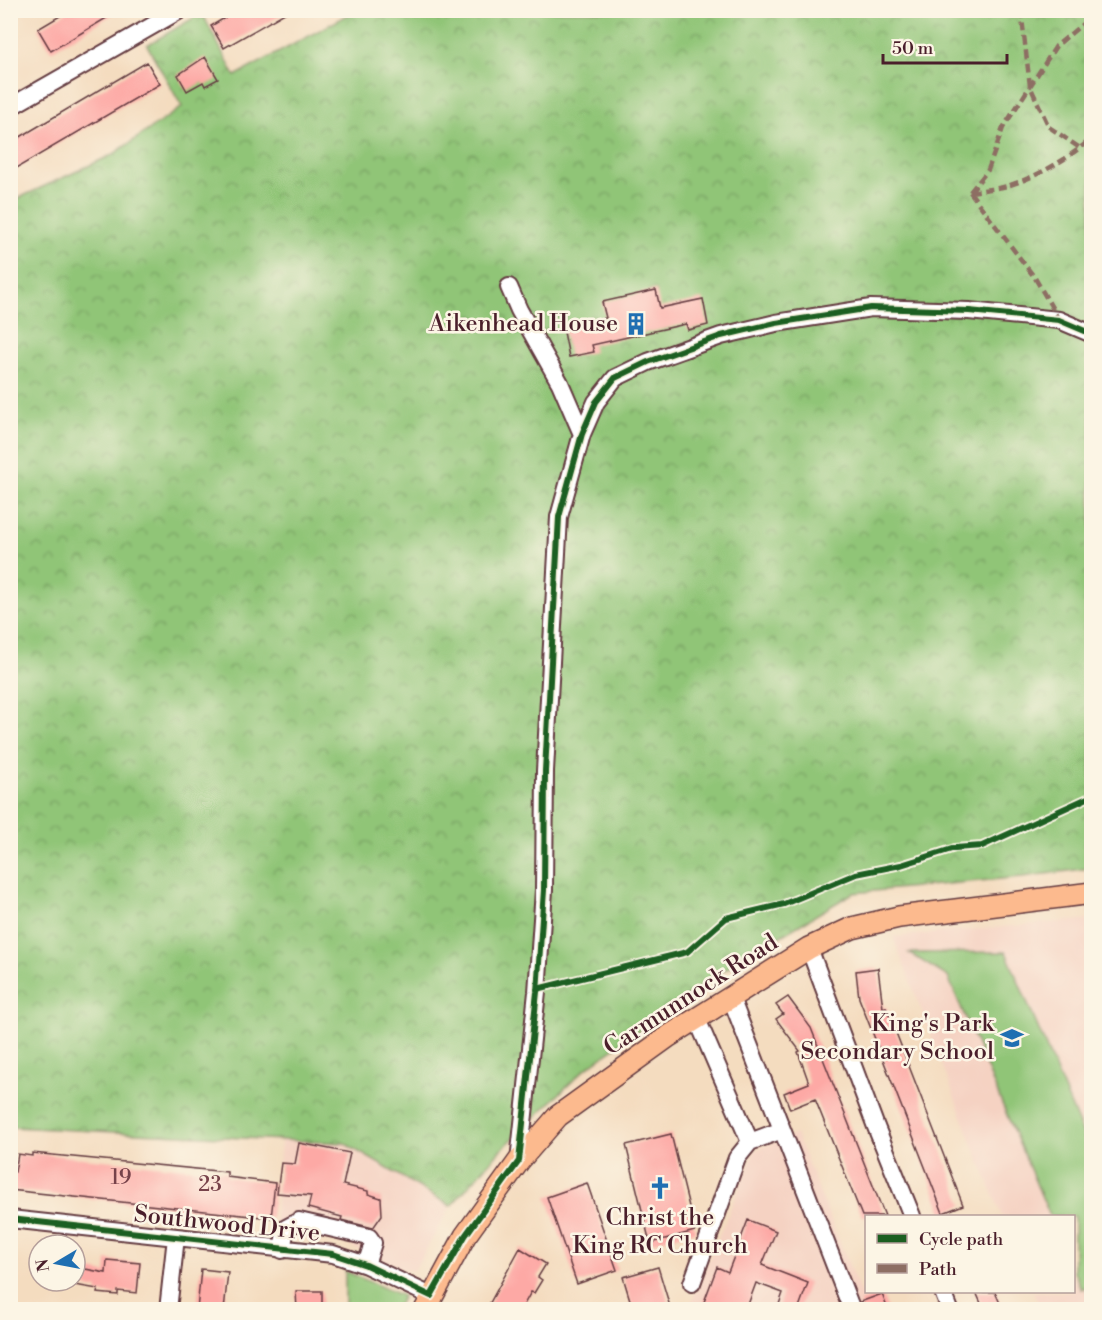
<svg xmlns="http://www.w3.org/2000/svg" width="1102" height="1320" font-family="'Libre Bodoni',serif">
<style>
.built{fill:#f5d2c2}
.grass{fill:#90c577;stroke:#6d7251;stroke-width:1.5}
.park{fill:url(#park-crowns);stroke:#6d7251;stroke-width:1.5}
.building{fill:#fda9a5}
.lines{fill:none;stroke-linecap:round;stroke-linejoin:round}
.minor-casing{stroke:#643b41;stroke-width:20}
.major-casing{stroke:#643b41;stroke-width:24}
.minor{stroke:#fff;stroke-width:16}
.major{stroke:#fcba8e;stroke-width:21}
.quiet{stroke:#8d6e63;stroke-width:4.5;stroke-dasharray:9 4.5;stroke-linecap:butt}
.cycleway-casing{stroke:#fcf5e5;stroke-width:10}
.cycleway{stroke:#1b5e20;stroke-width:6}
.labels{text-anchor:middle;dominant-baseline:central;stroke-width:5;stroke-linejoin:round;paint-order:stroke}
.number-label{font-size:21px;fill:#77424a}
.poi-label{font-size:24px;fill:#4a1f2b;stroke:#fcf5e5;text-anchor:end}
.street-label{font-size:24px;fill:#4a1f2b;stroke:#fcf5e5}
</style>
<defs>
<pattern id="park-crowns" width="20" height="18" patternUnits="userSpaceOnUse" patternTransform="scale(1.5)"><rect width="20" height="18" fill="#90c577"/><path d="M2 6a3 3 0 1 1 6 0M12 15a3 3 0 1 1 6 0" fill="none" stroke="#789f62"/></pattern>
</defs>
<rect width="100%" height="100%" fill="#fcf5e5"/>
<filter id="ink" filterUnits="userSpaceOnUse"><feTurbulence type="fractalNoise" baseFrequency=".0167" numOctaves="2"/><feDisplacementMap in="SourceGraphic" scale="12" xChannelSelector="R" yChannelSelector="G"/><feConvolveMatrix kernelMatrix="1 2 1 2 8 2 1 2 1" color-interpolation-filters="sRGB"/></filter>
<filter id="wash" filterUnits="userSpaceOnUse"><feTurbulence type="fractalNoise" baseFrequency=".008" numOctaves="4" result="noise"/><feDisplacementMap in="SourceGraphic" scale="24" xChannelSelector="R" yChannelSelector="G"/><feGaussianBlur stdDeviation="1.35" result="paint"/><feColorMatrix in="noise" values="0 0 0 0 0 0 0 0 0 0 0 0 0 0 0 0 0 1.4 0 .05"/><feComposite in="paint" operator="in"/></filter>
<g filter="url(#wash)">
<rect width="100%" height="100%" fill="#f4dcbf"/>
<path class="built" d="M 1091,919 L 1091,1309 L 1041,1309 L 1033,1292 L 1074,1292 L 1074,1216 L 1002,1216 L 971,1140 L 893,937 Z
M 796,1134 L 867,1309 L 688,1310 L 755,1150 Z
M 281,1140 L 344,1143 L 451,1206 L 414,1271 L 400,1268 L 337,1240 L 274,1229 Z"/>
<path class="grass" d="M 1006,952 L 1091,1153 L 1091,1299 L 1086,1287 L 1081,1289 L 1074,1271 L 1074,1216 L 1050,1216 L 948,977 L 909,953 Z
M 345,1271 L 403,1296 L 396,1309 L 345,1309 Z"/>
<path class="park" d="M 355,11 L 1091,11 L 1091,868 L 1022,877 L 853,893 L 724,970 L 585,1069 L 498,1153 L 451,1206 L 344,1143 L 11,1127 L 10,202 L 112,155 L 182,107 L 147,45 L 202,13 L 235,76 Z"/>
<g id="blocks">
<path class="building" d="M 70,10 L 120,10 L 51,51 L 38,29 Z
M 238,10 L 290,10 L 224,48 L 211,26 Z
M 205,57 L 218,79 L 205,86 L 203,82 L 187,91 L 178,75 Z
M 147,62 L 160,84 L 10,172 L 10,143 Z
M 656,290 L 660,308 L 703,299 L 708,325 L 688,330 L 686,324 L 592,345 L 594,352 L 569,357 L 563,327 L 606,318 L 602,302 Z
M 878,968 L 883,1008 L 886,1007 L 963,1205 L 943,1213 L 859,998 L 856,971 Z
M 788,997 L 811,1028 L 885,1216 L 862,1216 L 815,1099 L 790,1109 L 784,1093 L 809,1083 L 798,1052 L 800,1051 L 776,1019 L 783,1014 L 776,1005 Z
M 671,1134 L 695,1231 L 650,1243 L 626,1145 Z
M 299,1143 L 350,1153 L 343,1185 L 368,1191 L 368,1194 L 381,1198 L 382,1215 L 373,1228 L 341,1220 L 342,1217 L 308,1208 L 311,1196 L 277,1193 L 281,1163 L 295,1164 Z
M 32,1153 L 227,1172 L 227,1177 L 275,1183 L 271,1218 L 10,1190 L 10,1172 L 15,1172 L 18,1154 L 32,1156 Z
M 587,1183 L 617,1270 L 577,1284 L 547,1197 Z
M 748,1220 L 776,1231 L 762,1265 L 808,1283 L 798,1310 L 777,1310 L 783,1293 L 756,1283 L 746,1310 L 701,1310 L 717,1267 L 728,1272 Z
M 520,1248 L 546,1264 L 538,1277 L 542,1280 L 534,1293 L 531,1292 L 521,1310 L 486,1310 Z
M 107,1260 L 140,1263 L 137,1293 L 118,1291 L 118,1295 L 97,1293 L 98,1289 L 75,1285 L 75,1267 L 106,1273 Z
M 658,1267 L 671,1310 L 633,1310 L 623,1277 Z
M 201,1269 L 228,1272 L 224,1310 L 197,1310 Z
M 296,1291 L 322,1291 L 322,1310 L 297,1310 Z
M 976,1292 L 995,1292 L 1003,1310 L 984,1310 Z
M 882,1294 L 888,1310 L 862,1310 L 860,1302 Z"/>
</g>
</g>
<g filter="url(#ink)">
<use href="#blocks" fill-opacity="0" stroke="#643b41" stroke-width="1.5"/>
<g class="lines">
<g class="minor-casing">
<path id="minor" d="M 10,107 L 180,10
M 509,287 L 519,310 L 560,383 L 582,434
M 809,948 L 876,1127 L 912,1216
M 731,998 L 852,1310
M 697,1019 L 750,1142
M 519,1161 L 537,992 L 544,890 L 545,771 L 559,517 L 582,434 L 596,402 L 615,378 L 648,362 L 721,336 L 776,323 L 871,308 L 969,311 L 1059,320 L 1092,334
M 10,1219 L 333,1254 L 366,1265 L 431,1296
M 282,1250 L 286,1228 L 299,1221 L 369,1237 L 373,1243 L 366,1265
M 692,1283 L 737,1158 L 750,1142 L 782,1130
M 943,1292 L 950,1310
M 168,1310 L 176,1237"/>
</g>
<g class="major-casing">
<path id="major" d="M 425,1310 L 465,1236 L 519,1161 L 558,1116 L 669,1036 L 809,948 L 852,928 L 899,917 L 1092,893"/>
</g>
<use href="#minor" class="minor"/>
<use href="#major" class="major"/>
<path class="quiet" d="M 1021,10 L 1030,86 L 1049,127 L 1080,148
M 542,12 L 542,10
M 970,192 L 988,170 L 1003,128 L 1056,46 L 1092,16
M 970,192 L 1035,278 L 1059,320
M 970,192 C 982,190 995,189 1007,186 C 1037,177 1068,159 1092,138"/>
<g class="cycleway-casing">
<path id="cycleway" d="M 537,989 L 687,952 L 726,918 L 784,904 L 856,874 L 901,865 L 955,848 L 982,846 L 1092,796
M 10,1219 L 333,1254 L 366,1265 L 431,1296 L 465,1236 L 519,1161 L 537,992 L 544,890 L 545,771 L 559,517 L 582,434 L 596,402 L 615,378 L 648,362 L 721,336 L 776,323 L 871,308 L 969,311 L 1059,320 L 1092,334"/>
</g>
<use href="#cycleway" class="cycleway"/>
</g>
</g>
<defs>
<g id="building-bare" transform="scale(1.8)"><path d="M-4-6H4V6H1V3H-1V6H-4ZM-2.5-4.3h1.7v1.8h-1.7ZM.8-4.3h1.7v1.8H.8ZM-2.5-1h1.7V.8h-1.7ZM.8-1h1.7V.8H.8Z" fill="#1f6fb2" stroke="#fcf5e5" stroke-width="2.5" paint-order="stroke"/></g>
<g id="school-bare" transform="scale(1.8)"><path d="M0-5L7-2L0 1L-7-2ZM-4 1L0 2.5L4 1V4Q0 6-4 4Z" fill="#1f6fb2" stroke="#fcf5e5" stroke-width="2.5" paint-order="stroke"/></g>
<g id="church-bare" transform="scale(1.8)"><path d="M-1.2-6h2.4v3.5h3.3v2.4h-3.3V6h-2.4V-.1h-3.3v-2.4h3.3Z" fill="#1f6fb2" stroke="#fcf5e5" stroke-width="2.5" paint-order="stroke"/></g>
</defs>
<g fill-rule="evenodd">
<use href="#building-bare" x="636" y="324"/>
<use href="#school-bare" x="1012" y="1038"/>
<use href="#church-bare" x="660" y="1188"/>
</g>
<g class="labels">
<g class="number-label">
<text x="121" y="1178">19</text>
<text x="210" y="1185">23</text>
</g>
<g class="poi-label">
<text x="618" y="324">Aikenhead House</text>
<text x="994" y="1024">King's Park<tspan x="994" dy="28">Secondary School</tspan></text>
<text x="660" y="1218" text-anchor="middle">Christ the<tspan x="660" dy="28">King RC Church</tspan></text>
</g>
<g class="street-label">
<text transform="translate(691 995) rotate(-33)">Carmunnock Road</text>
<text transform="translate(227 1224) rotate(6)">Southwood Drive</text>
</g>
</g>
<rect width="1102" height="1320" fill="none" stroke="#fcf5e5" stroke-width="36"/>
<rect x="865" y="1215" width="210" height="78" fill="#fcf5e5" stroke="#b59f9b" stroke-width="1.5"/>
<rect x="877" y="1234" width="30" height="9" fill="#1b5e20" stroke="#b59f9b" stroke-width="1.5"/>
<text x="919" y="1245" font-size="18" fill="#4a1f2b">Cycle path</text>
<rect x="877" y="1264" width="30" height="9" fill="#8d6e63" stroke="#b59f9b" stroke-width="1.5"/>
<text x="919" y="1275" font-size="18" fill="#4a1f2b">Path</text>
<g transform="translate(57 1263) rotate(260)"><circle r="28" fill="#fcf5e5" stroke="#b59f9b" stroke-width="1.5"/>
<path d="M0-4.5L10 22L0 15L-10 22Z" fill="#1f6fb2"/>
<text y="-9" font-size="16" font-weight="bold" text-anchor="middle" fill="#4a1f2b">N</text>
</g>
<path d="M883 54v9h124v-9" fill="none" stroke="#4a1f2b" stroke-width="3"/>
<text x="892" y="54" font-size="18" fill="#4a1f2b" stroke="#fcf5e5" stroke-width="4.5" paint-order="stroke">50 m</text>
</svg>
